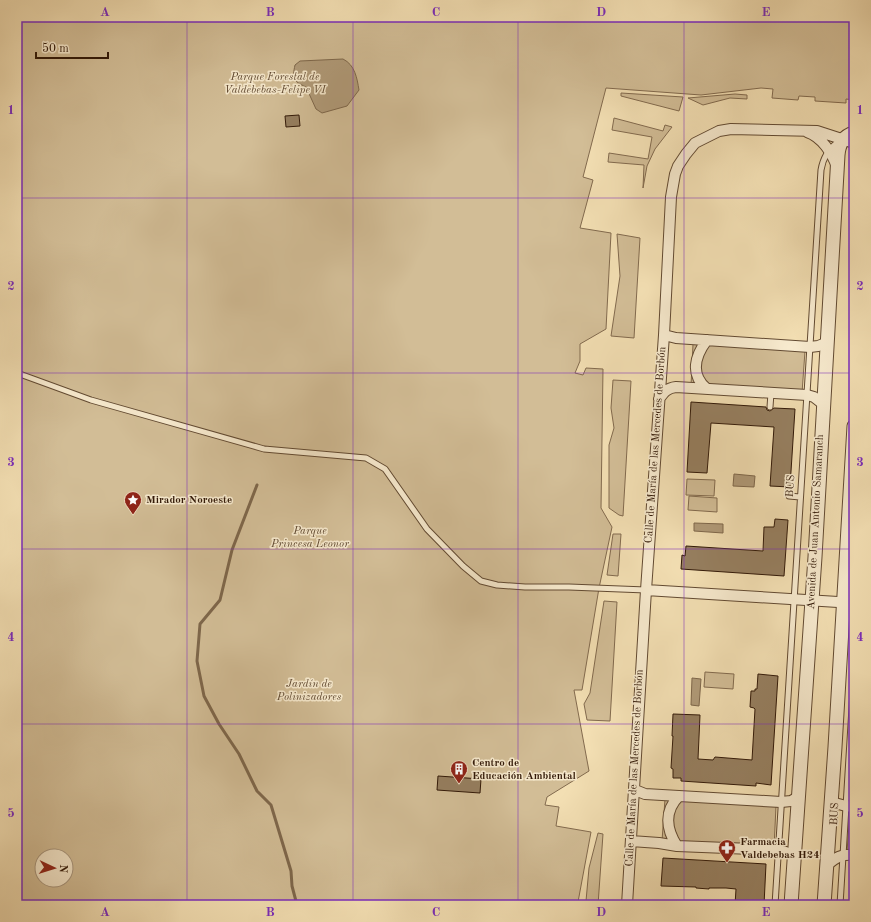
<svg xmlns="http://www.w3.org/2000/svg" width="871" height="922" font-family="'Old Standard TT',serif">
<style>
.green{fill:#d2bd96;stroke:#826a4e;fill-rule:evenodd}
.water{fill:#b19b79;stroke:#7e674b}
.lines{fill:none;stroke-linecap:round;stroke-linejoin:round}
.stream{stroke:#7e674b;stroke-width:3}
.building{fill:#967f60;stroke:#311807}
.service-casing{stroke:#624a32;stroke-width:7}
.minor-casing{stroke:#624a32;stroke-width:12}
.tertiary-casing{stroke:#624a32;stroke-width:15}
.service{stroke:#f7eace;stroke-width:5}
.minor{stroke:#f7eace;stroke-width:10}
.tertiary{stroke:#f7eace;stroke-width:13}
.grid{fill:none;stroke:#7b2cbf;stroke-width:1;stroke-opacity:0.55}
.labels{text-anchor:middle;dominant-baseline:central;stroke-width:3;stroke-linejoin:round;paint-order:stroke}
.park-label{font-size:11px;font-style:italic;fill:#614a32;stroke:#f7eace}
.street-label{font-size:11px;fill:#311807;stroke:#f7eace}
.poi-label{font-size:11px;font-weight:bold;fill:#311807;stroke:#f7eace;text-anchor:start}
.neatline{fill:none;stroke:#7b2cbf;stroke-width:1.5}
.grid-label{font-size:13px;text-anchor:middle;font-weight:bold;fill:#7b2cbf}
</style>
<rect width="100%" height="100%" fill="#f3dfb3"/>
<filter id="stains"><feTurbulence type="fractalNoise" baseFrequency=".005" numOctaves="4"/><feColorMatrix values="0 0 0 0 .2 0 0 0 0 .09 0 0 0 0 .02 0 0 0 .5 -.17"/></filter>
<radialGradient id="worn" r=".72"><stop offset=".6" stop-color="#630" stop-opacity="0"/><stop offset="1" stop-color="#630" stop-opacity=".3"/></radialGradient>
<path class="green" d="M 17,17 L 854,17 L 854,100 L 846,99 L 846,103 L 815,101 L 815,97 L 799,96 L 798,100 L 772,98 L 773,89 L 761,88 L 701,95 L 606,88 L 583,177 L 593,180 L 580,228 L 611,233 L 606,329 L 580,344 L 580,361 L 575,373 L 583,375 L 586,368 L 603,369 L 601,508 L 612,527 L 599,588 L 582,690 L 574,690 L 589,771 L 547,797 L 545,805 L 559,807 L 556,826 L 591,832 L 578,902 L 571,905 L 17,905 ZM 42,856 L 66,856 L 66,880 L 42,880 Z
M 621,93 L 683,97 L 679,111 L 621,96 Z
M 735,94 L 747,95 L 747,99 L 730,98 L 703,105 L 688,98 Z
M 614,118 L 663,131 L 665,125 L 672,127 L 655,149 L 647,166 L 643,188 L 644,165 L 608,162 L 609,153 L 648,159 L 652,137 L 612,130 Z
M 617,234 L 640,238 L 634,338 L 611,336 L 620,276 Z
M 693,344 L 805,351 L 802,393 L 691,386 Z
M 613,380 L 631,381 L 623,516 L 619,515 L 609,508 L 609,445 L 614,428 L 611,408 Z
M 687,479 L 715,480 L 714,496 L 686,495 Z
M 689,496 L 717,498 L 717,512 L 688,510 Z
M 613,534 L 621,534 L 618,576 L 607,575 Z
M 604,601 L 617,602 L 610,721 L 587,720 L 584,704 L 590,693 Z
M 705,672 L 734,674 L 733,689 L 704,687 Z
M 665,799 L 776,806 L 774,848 L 662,841 Z
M 850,810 L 854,810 L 854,852 L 847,852 Z
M 598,833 L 603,834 L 598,905 L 581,905 L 586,901 L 589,868 Z"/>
<path class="water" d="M 343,59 C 355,65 357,78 359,90 L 347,106 L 322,113 L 316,109 L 306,87 C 293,81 292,79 295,65 L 300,61 Z
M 734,474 L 755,476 L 754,487 L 733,486 Z
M 694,523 L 723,524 L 723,533 L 694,531 Z
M 692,678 L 701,679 L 699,706 L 691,705 Z"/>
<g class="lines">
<path class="stream" d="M 257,485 L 232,550 L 220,600 L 200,624 L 197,661 L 204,696 L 219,724 L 239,754 L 257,791 L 271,805 L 291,871 L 292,886 L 297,905"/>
</g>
<path class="building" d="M 299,115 L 300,126 L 286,127 L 285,116 Z
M 691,402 L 766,407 L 767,410 L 770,411 L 774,408 L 795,409 L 790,487 L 770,486 L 774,427 L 711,423 L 707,473 L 687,472 Z
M 775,519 L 788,520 L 784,576 L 681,569 L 682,555 L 685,556 L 686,546 L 763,551 L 764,527 L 774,527 Z
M 758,674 L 778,676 L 771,785 L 756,783 L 756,786 L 681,781 L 681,778 L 673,778 L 673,769 L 671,768 L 673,736 L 672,736 L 673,714 L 700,715 L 698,759 L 713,760 L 715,757 L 752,760 L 755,709 L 754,708 L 750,707 L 751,691 L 755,691 L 755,689 L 757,689 Z
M 438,776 L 481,779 L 480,793 L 437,790 Z
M 663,858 L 766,864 L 764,905 L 735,905 L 736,889 L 726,888 L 709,888 L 709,889 L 696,888 L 696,887 L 661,886 Z"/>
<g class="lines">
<g class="service-casing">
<path id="service" d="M 17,373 L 91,400 L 264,449 L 366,458 L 385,469 L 427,529 L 463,566 L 481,581 L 497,585 L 525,587 L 569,587 L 646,590
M 770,407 L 771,393
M 789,496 L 800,497
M 775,905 L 821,170 C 823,158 828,149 838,142
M 840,905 L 854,675"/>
</g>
<g class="minor-casing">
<path id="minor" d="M 807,132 C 822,137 832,153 837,167
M 664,335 L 676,338 L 810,347 L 818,346 L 826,343
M 706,388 C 690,374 695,356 707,340
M 659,399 C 664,392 667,388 676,387 L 807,395 L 814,397 L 823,404
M 646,590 L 854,603
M 635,790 L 645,794 L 781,802 L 791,801 L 798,797
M 831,802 L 846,806 L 854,807
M 631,841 L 659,843 L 677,846 L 779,850 L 786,852 L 795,857
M 677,846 C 666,829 664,811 679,796
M 827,865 C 837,857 841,854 854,855
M 627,905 L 646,590 L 664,335 L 671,197 L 675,174 L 678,166 L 686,154 L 695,143 L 719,131 L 731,129 L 817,131 L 854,143"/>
</g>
<g class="tertiary-casing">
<path id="tertiary" d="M 791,905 L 815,557 L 838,155 C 839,144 843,136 854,133
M 824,905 L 835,747 L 854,426"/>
</g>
<use href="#service" class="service"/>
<use href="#minor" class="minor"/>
<use href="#tertiary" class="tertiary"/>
</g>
<path class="grid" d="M 187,17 L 187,905M 353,17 L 353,905M 518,17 L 518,905M 684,17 L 684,905M 17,198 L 854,198M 17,373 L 854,373M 17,549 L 854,549M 17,724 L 854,724"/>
<defs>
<g id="sight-pin" transform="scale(0.9)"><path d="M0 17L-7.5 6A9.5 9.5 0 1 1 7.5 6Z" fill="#8f2418" stroke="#f7eace"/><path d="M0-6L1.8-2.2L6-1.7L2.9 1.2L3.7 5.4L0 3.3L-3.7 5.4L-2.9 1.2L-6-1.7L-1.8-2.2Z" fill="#fff"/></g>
<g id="building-pin" transform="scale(0.9)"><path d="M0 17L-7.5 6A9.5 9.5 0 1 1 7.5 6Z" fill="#8f2418" stroke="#f7eace"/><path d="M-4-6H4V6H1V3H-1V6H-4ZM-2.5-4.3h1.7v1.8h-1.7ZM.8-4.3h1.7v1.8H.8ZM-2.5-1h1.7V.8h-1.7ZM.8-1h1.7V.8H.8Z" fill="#fff"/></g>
<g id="pharmacy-pin" transform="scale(0.9)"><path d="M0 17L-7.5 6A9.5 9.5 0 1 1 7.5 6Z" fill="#8f2418" stroke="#f7eace"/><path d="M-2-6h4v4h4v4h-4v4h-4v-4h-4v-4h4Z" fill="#fff"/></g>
</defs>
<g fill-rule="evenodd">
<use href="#sight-pin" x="133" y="500"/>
<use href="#building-pin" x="459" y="769"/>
<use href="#pharmacy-pin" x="727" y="848"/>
</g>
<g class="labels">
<g class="park-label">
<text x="275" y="77">Parque Forestal de<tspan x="275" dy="13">Valdebebas-Felipe VI</tspan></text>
<text x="310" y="531">Parque<tspan x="310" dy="13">Princesa Leonor</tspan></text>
<text x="309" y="684">Jardín de<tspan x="309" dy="13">Polinizadores</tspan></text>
</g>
<g class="street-label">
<text transform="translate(656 445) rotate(-86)">Calle de María de las Mercedes de Borbón</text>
<text transform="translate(791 486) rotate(-86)">BUS</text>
<text transform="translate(816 522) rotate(-87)">Avenida de Juan Antonio Samaranch</text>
<text transform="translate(635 768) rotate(-87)">Calle de María de las Mercedes de Borbón</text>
<text transform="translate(835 814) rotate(-87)">BUS</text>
</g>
<g class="poi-label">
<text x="146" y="500">Mirador Noroeste</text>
<text x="472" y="763">Centro de<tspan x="472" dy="13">Educación Ambiental</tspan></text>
<text x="740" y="842">Farmacia<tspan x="740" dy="13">Valdebebas H24</tspan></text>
</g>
</g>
<rect width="871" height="922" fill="none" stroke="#f3dfb3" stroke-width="44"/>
<g transform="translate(54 868) rotate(94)"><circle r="19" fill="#f7eace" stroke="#a8967e"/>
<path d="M0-3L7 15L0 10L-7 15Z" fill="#8f2418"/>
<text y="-6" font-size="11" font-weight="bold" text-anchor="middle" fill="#311807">N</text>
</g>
<path d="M36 52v6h72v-6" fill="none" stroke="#311807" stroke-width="2"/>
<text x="42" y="52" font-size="12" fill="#311807" stroke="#f7eace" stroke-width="3" paint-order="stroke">50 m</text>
<rect x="22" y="22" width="827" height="878" class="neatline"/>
<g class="grid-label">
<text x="105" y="16">A</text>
<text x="270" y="16">B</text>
<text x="436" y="16">C</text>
<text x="601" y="16">D</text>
<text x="766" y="16">E</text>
<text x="11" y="114">1</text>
<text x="860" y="114">1</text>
<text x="11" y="290">2</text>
<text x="860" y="290">2</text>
<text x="11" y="466">3</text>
<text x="860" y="466">3</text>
<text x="11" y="641">4</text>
<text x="860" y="641">4</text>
<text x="11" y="817">5</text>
<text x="860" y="817">5</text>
<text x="105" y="916">A</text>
<text x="270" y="916">B</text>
<text x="436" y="916">C</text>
<text x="601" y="916">D</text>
<text x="766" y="916">E</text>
</g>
<rect width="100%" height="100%" filter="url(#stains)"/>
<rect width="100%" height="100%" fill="url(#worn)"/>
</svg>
